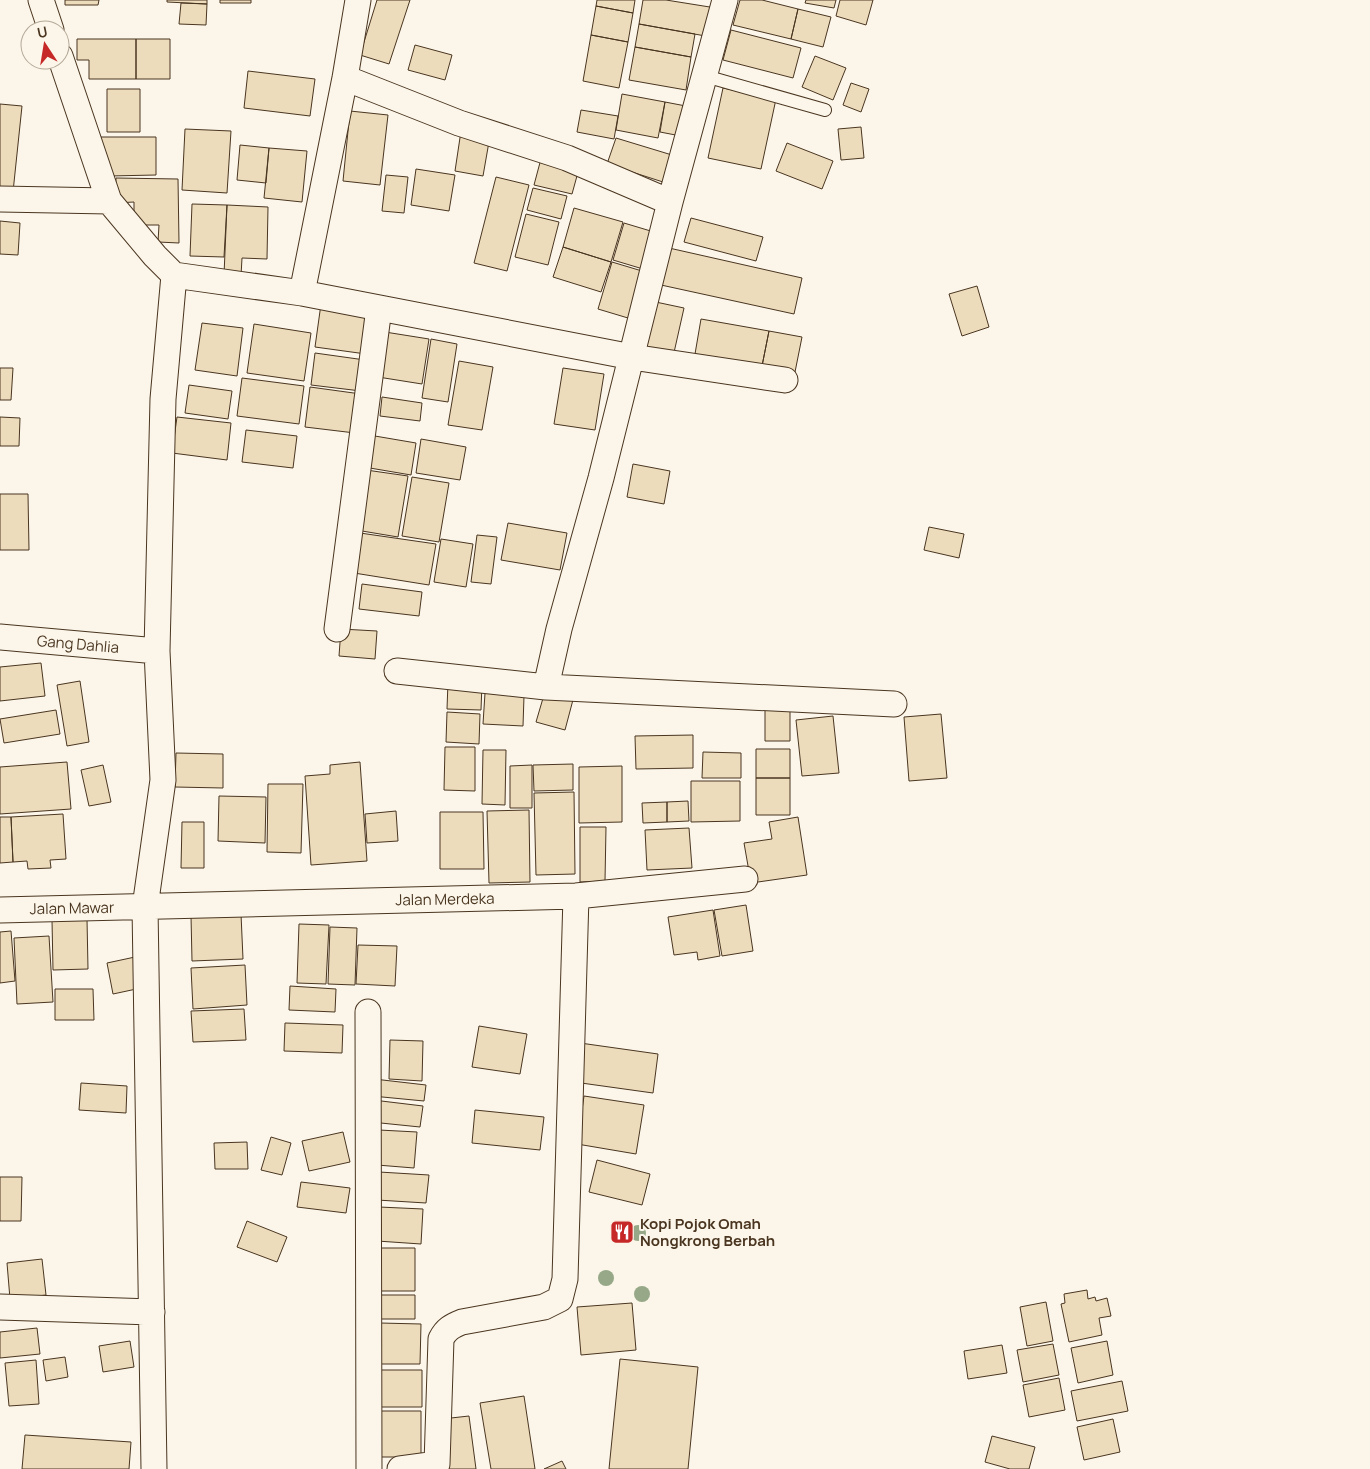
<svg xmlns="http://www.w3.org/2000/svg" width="1370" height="1469" font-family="Manrope,sans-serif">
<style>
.building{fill:#ecdcbc;stroke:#4a3520}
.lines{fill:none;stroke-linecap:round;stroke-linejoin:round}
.service-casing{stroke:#4a3520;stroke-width:14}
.minor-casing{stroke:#4a3520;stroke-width:27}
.service{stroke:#fbf6e9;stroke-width:12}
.minor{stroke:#fbf6e9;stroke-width:25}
.tree{fill:#96a887}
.labels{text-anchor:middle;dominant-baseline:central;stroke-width:4;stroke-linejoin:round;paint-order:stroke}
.street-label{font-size:15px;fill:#4a3520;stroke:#fbf6e9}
.poi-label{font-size:15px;font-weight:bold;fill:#4a3520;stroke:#fbf6e9;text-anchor:start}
</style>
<rect width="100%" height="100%" fill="#fbf6e9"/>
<path class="building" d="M 65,0 L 99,0 L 98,5 L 65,5 Z
M 167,0 L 207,0 L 207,4 L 167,2 Z
M 220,0 L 251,0 L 251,3 L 220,3 Z
M 377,0 L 410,0 L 389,64 L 360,55 Z
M 597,0 L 635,0 L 633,13 L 596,6 Z
M 643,0 L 666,0 L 716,8 L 711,37 L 639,24 Z
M 740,0 L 762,0 L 798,9 L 791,39 L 733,25 Z
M 806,0 L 836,0 L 834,8 L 805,3 Z
M 840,0 L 873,0 L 866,25 L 836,16 Z
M 181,3 L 207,4 L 206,25 L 179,24 Z
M 596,6 L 633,13 L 628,42 L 591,35 Z
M 798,9 L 831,17 L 823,47 L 791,39 Z
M 639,24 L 695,34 L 691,57 L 635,47 Z
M 731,30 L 801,48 L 793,78 L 723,60 Z
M 591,35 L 628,42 L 619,88 L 583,81 Z
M 77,39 L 136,39 L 136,79 L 89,79 L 89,60 L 77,60 Z
M 136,39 L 170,39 L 170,79 L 136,79 Z
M 415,45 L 452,55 L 445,80 L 408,70 Z
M 635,47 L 691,57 L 686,90 L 629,80 Z
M 815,56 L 846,68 L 833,100 L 802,87 Z
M 248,71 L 315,79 L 310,116 L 244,108 Z
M 851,83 L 869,89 L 861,112 L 843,105 Z
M 723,88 L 776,99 L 761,169 L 708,158 Z
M 107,89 L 140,89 L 140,132 L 107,132 Z
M 622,94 L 665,102 L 658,138 L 616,130 Z
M 665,102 L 691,107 L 686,137 L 660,132 Z
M 0,104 L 22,106 L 13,192 L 0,190 Z
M 581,110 L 618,116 L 614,139 L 577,132 Z
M 350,111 L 388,115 L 380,185 L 343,181 Z
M 861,127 L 864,158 L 841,160 L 838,129 Z
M 185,129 L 231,131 L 227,193 L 182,190 Z
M 461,131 L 490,136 L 483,176 L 455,171 Z
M 99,137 L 156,137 L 156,175 L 109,176 Z
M 616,138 L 672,155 L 663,182 L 607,164 Z
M 787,143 L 833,161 L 822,189 L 776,171 Z
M 240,145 L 269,148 L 266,183 L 237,180 Z
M 269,148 L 307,151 L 302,202 L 264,198 Z
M 542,155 L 580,165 L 572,194 L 534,185 Z
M 416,169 L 455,175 L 449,211 L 411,205 Z
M 386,175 L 408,177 L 404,213 L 382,211 Z
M 496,177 L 529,185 L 507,271 L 474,263 Z
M 116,178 L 178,179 L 179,243 L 158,242 L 159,225 L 134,225 L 134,202 L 115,203 Z
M 533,188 L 567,196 L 561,219 L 527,210 Z
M 192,204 L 227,205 L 224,257 L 190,256 Z
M 227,205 L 268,207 L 267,259 L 242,258 L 241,276 L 224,275 Z
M 574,208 L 623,222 L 611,262 L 563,247 Z
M 526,214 L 559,222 L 548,265 L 515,257 Z
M 691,218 L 763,237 L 756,261 L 684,242 Z
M 0,221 L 20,223 L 18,255 L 0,254 Z
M 624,223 L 654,232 L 643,269 L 613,260 Z
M 563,247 L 611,262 L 601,292 L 553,277 Z
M 669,248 L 802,278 L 794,314 L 661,285 Z
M 612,262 L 642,271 L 628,318 L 598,309 Z
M 977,286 L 989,327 L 962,336 L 949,294 Z
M 651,301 L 684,308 L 673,357 L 641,350 Z
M 321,304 L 373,311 L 366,354 L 315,347 Z
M 701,319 L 769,331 L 762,366 L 695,354 Z
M 202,323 L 243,328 L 237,376 L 195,370 Z
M 254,324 L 311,333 L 304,381 L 247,373 Z
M 769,331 L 802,337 L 795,372 L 762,366 Z
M 385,332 L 429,339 L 422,384 L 378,377 Z
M 431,339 L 457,344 L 448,402 L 422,398 Z
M 315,353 L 365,360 L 361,391 L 311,385 Z
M 459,361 L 493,367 L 482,430 L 448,425 Z
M 0,368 L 13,368 L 11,400 L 0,400 Z
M 563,368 L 604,374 L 595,430 L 554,424 Z
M 242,378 L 304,386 L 299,424 L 237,416 Z
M 189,385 L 232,391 L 228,419 L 185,413 Z
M 310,387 L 361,394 L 355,433 L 305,427 Z
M 382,397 L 422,403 L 420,421 L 380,416 Z
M 0,417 L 20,418 L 19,446 L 0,446 Z
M 177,417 L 231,423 L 227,460 L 172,453 Z
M 246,430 L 297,436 L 293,468 L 242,462 Z
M 369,435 L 416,443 L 411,475 L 364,467 Z
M 421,439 L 466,447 L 460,480 L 416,473 Z
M 633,464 L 670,471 L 664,504 L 627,497 Z
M 366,470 L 408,476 L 398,537 L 356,530 Z
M 412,477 L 449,483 L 439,542 L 402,536 Z
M 0,494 L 28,494 L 29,550 L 0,550 Z
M 508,523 L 567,533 L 560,570 L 501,560 Z
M 929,527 L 964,534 L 959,558 L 924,550 Z
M 360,533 L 436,544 L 429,585 L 354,573 Z
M 477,535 L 497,537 L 491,584 L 471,582 Z
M 441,539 L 473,544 L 466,587 L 434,582 Z
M 362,584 L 422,592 L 419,616 L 359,609 Z
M 341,629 L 377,631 L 375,659 L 339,656 Z
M 41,663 L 45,696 L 0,701 L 0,667 Z
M 80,681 L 89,742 L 67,746 L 57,685 Z
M 448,682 L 482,683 L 481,710 L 447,709 Z
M 546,688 L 574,696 L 565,730 L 536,722 Z
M 485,693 L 524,696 L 523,726 L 483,724 Z
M 790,708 L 790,741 L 765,741 L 765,709 Z
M 56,710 L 60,734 L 4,743 L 0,719 Z
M 447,712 L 480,714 L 479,744 L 446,742 Z
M 941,714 L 947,778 L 909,781 L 904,717 Z
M 833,716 L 839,773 L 802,776 L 796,720 Z
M 693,735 L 693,768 L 636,769 L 635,736 Z
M 445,747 L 475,747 L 475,791 L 444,790 Z
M 756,749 L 790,749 L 790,778 L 756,778 Z
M 483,750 L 506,750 L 505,805 L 482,804 Z
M 703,752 L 741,753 L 741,778 L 702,778 Z
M 176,753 L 223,754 L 223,788 L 175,787 Z
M 67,762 L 71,809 L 0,814 L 0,767 Z
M 360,762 L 367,861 L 311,865 L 305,776 L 330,774 L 330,765 Z
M 573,764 L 573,790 L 534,791 L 533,765 Z
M 103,765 L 111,802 L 89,806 L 81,770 Z
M 532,765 L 532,808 L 510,808 L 510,766 Z
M 622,766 L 622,822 L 579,823 L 579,767 Z
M 756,778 L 790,778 L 790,815 L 756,815 Z
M 691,781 L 740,781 L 740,821 L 691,822 Z
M 268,784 L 303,784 L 301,853 L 267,852 Z
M 574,792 L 575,874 L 536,875 L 534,793 Z
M 219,796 L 266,797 L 265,843 L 218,841 Z
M 688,801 L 689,821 L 667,822 L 667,802 Z
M 667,802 L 667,822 L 643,823 L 642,803 Z
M 529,810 L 530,882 L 489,883 L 487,811 Z
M 396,811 L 398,841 L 367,843 L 365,814 Z
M 440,812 L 483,812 L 484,869 L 440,869 Z
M 63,814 L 66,859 L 50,860 L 51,868 L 28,869 L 27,861 L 13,862 L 11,817 Z
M 0,817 L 11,817 L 13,862 L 0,863 Z
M 798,817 L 807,875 L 751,883 L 744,843 L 772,839 L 769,822 Z
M 182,822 L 204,822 L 204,868 L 181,868 Z
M 580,827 L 606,827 L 605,881 L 580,882 Z
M 689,828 L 692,868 L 647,870 L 645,830 Z
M 746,905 L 753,951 L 722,956 L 714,910 Z
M 713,910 L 720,956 L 698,960 L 697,952 L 674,955 L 668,917 Z
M 241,914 L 243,959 L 192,961 L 191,916 Z
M 87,919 L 88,969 L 53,970 L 52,920 Z
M 299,924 L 329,925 L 326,984 L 297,983 Z
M 330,927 L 357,928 L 355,985 L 328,984 Z
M 11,931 L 15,981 L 0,983 L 0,932 Z
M 49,936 L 53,1002 L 17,1004 L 14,938 Z
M 358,945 L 397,946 L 395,986 L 356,984 Z
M 135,957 L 141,988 L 113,994 L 107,963 Z
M 245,965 L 247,1005 L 193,1009 L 191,968 Z
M 290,986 L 336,989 L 335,1012 L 289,1010 Z
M 55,989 L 93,989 L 94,1020 L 55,1020 Z
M 244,1009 L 246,1040 L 193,1042 L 191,1011 Z
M 285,1023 L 343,1025 L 342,1053 L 284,1051 Z
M 479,1026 L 527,1034 L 520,1074 L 472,1067 Z
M 390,1040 L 423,1041 L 422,1081 L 389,1079 Z
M 580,1043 L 658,1054 L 653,1093 L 574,1082 Z
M 374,1079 L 426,1085 L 424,1101 L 372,1096 Z
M 81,1083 L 127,1086 L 126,1113 L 79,1110 Z
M 584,1096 L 644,1105 L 636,1154 L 577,1144 Z
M 373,1100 L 423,1106 L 420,1127 L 371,1122 Z
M 475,1110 L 544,1117 L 540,1150 L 472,1143 Z
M 379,1130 L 417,1132 L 414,1168 L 377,1165 Z
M 343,1132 L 350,1162 L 309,1171 L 302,1141 Z
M 271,1137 L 291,1143 L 282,1175 L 261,1170 Z
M 247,1142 L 248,1169 L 215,1169 L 214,1143 Z
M 597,1160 L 650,1174 L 642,1205 L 589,1192 Z
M 379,1172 L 429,1175 L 426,1203 L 377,1200 Z
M 0,1177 L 22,1177 L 21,1221 L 0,1221 Z
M 301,1182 L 350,1188 L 346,1213 L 297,1207 Z
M 379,1207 L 423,1209 L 421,1244 L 377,1241 Z
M 247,1221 L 287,1237 L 277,1262 L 237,1247 Z
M 372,1248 L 415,1248 L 415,1291 L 372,1291 Z
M 42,1259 L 46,1295 L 10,1299 L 7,1263 Z
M 1087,1290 L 1088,1299 L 1095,1297 L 1096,1301 L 1107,1298 L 1111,1316 L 1099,1318 L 1102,1335 L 1069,1342 L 1061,1304 L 1065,1303 L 1064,1294 Z
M 373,1295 L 415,1295 L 415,1319 L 373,1319 Z
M 1046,1302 L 1053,1341 L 1027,1346 L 1020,1307 Z
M 632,1303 L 636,1350 L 581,1355 L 577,1307 Z
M 380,1323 L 421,1324 L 420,1364 L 379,1364 Z
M 37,1328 L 40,1354 L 0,1358 L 0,1332 Z
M 130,1341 L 134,1367 L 103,1372 L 99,1346 Z
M 1107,1341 L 1113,1375 L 1078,1383 L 1071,1348 Z
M 1053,1344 L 1059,1375 L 1023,1382 L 1017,1350 Z
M 1002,1345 L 1007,1373 L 968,1379 L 964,1351 Z
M 65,1357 L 68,1377 L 46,1381 L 43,1360 Z
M 620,1359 L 698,1367 L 688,1469 L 609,1469 Z
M 36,1360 L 39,1404 L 9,1406 L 5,1363 Z
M 374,1370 L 422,1370 L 422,1407 L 373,1407 Z
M 1059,1378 L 1065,1410 L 1029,1417 L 1023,1385 Z
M 1122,1381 L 1128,1411 L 1077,1421 L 1071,1391 Z
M 524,1396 L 535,1469 L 491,1469 L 480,1403 Z
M 378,1411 L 421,1411 L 421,1457 L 377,1457 Z
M 469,1416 L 476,1469 L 448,1469 L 442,1419 Z
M 1113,1419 L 1120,1452 L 1084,1460 L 1077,1427 Z
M 25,1435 L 131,1442 L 129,1469 L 22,1469 Z
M 992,1436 L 1035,1447 L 1029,1469 L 1010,1469 L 985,1462 Z
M 562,1461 L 566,1469 L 544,1469 Z"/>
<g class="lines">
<g class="service-casing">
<path id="service" d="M 705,76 L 825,110"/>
</g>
<g class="minor-casing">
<path id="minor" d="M 41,0 L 51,30
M 60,56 L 109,201 L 155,256 L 174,275 L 302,293 L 632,357 L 785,380
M 345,78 L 459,123 L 567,158 L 670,202
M 0,199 L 109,201
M 302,293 L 345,78 L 358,0
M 337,629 L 379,308
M 0,637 L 157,651
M 397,671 L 546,687 L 559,629 L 601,478 L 670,202 L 725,0
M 546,687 L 894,704
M 0,910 L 576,896 L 745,879
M 368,1012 L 369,1469
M 0,1307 L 152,1312
M 154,1469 L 145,907 L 163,780 L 157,651 L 163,399 L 174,275
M 400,1469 L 437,1464 L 441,1339 C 446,1329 452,1326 462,1322 L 544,1307 L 560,1299 L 565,1279 L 576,896"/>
</g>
<use href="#service" class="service"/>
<use href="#minor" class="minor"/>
</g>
<g class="tree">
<circle cx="638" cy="1233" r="8"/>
<circle cx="606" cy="1278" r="8"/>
<circle cx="642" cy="1294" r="8"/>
</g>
<defs>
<g id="restaurant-square" transform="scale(1.25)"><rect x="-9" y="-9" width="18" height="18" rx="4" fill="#c62828" stroke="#fbf6e9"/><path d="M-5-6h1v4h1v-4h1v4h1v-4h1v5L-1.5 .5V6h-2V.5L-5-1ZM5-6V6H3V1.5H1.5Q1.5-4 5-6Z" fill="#fff"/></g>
</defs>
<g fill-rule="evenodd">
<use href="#restaurant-square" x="622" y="1232"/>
</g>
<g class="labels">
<g class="street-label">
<text transform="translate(78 644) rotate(5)">Gang Dahlia</text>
<text transform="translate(445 899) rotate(-1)">Jalan Merdeka</text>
<text transform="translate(72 908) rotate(-1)">Jalan Mawar</text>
</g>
<g class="poi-label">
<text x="640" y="1223">Kopi Pojok Omah<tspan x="640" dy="17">Nongkrong Berbah</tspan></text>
</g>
</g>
<g transform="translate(45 45) rotate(348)"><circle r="24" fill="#fbf6e9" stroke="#b4a999"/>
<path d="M0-4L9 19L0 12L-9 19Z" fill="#c62828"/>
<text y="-8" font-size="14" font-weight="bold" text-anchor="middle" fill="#4a3520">U</text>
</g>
</svg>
